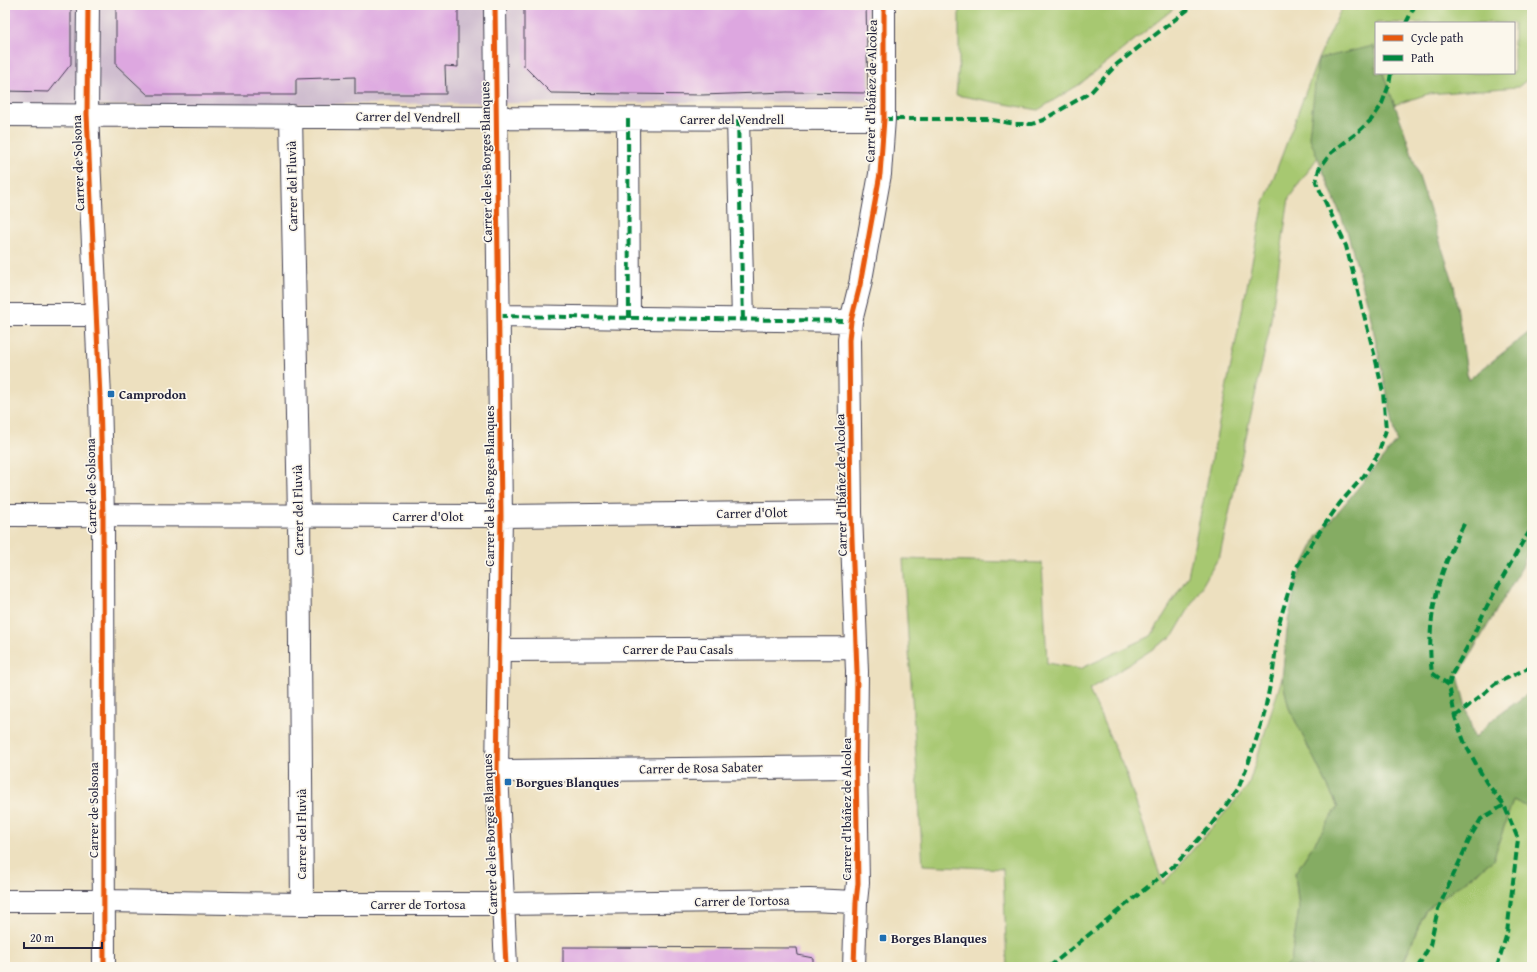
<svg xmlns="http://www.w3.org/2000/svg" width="1537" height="972" font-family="'Gentium Book Plus',serif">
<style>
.industrial{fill:#cfbdcf}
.green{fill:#a7c871;stroke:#647556}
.forest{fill:#85ac63;stroke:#54674f}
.building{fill:#dda7e0}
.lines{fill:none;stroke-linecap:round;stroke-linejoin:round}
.street-casing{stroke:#403e4f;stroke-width:24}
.street{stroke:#fff;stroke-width:22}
.quiet{stroke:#00873e;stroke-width:4;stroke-dasharray:8 4;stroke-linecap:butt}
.cycleway-casing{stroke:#fbf7ec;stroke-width:8}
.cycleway{stroke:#e8590c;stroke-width:5}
.poi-dot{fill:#1f6fb2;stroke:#fbf7ec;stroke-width:1.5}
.labels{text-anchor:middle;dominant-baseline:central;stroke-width:3.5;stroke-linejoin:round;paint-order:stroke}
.street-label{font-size:13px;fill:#22223b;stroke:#fbf7ec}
.poi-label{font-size:13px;font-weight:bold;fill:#22223b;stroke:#fbf7ec;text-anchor:start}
</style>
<rect width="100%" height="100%" fill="#fbf7ec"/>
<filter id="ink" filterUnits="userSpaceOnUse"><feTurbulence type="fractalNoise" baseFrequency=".025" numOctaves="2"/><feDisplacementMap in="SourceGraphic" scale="8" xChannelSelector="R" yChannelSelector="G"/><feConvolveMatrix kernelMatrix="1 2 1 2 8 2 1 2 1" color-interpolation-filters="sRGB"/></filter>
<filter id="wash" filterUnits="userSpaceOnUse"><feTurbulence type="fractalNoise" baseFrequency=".012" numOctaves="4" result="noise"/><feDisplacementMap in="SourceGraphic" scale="16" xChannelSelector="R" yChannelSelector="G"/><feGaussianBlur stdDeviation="0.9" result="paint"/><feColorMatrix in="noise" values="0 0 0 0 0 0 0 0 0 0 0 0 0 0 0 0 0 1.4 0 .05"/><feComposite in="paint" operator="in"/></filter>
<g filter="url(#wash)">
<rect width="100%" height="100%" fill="#ede0bf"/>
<path class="industrial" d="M 5,5 L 869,5 L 870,101 L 5,106 Z"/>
<path class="green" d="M 959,5 L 1178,5 L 1080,84 L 1038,110 L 956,95 L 959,63 Z
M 1343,5 L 1532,5 L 1532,76 L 1518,87 L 1428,94 L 1394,105 L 1383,73 L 1514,73 L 1514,23 L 1376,23 L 1376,54 L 1373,46 L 1309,136 L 1318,157 L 1289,198 L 1269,332 L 1220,555 L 1173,636 L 1089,690 L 1126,773 L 1163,884 L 1248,786 L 1282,678 L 1289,708 L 1338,807 L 1295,873 L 1299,909 L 1291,960 L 1284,967 L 1007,967 L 1003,869 L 923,865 L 903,559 L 1042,563 L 1047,663 L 1080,669 L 1151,636 L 1188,576 L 1264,203 L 1318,59 Z
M 1513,800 L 1532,809 L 1532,967 L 1402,967 L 1425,911 L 1493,860 Z"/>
<path class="forest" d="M 1373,46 L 1376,54 L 1376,73 L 1383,73 L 1403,127 L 1454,285 L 1468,380 L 1532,330 L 1532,539 L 1522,567 L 1458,676 L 1474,738 L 1495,717 L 1532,691 L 1532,809 L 1513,800 L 1493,860 L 1425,911 L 1401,967 L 1284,967 L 1291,960 L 1299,909 L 1295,873 L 1338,807 L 1289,708 L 1282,678 L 1288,621 L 1297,578 L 1317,537 L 1397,441 L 1368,305 L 1347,231 L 1309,136 L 1318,59 Z"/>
<g id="blocks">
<path class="building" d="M 5,5 L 71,5 L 71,64 L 49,92 L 5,91 Z
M 116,5 L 458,5 L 458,67 L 445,66 L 446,94 L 355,94 L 355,77 L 296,79 L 296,95 L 148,95 L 116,65 Z
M 524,5 L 866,5 L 868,93 L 787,92 L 702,95 L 551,93 L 524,66 Z
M 563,947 L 797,948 L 798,955 L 813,958 L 813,967 L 563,967 Z"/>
</g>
</g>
<g filter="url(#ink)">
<use href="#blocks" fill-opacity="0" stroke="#403e4f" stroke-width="1"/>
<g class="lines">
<g class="street-casing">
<path id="street" d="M 88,5 L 87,114 L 100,397 L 103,515 L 104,967
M 495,5 L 501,516 L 497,771 L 506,967
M 5,115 L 496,118 L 884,119
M 291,116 L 299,516 L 302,904
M 628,119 L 629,318
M 738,119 L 743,320
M 5,315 L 95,315
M 499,316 L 851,321
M 5,515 L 501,516 L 851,512
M 500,650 L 856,648
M 497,771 L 856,767
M 5,901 L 104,901 L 302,904 L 503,904 L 810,900 L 856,902
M 854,967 L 856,902 L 858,883 L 856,767 L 857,672 L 851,512 L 849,340 L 851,321 L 860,285 L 880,174 L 884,119 L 884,5"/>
</g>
<use href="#street" class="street"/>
<path class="quiet" d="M 1406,23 L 1415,5
M 628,119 L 629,318
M 738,119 L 743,320
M 884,119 L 987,119 L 1015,124 L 1032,124 L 1043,120 L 1091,92 L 1117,64 L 1194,5
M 499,316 L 851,321
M 1449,685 L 1432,673 C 1427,634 1433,594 1448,558 C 1453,546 1459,534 1465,522
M 1455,717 L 1495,684 L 1532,666
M 1049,967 L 1176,864 L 1208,829 L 1238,789 L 1248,764 L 1263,719 L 1273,671 L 1279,623 L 1295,570 L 1311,544 L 1340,503 L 1363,477 L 1378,454 L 1386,430 L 1383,392 L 1376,361 L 1346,246 L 1316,182 L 1319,169 L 1331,153 L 1358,132 L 1371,120 L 1381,106 L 1389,85 L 1391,73
M 1418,967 L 1430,945 L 1438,909 L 1472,834 L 1481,819 L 1504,805
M 1497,967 L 1507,933 L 1518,839 L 1504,805 L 1486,782 L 1465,744 L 1455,717 L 1449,685 L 1452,674 L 1470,642 L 1487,606 L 1522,543 L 1532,528"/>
<g class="cycleway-casing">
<path id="cycleway" d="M 88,5 L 87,114 L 100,397 L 103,515 L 104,967
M 495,5 L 501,516 L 497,771 L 506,967
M 854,967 L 856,902 L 858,883 L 856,767 L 857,672 L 851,512 L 849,340 L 851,321 L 860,285 L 880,174 L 884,119 L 884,5"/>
</g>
<use href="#cycleway" class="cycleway"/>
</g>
</g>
<g class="poi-dot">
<rect x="107" y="390" width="8" height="8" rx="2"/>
<rect x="504" y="778" width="8" height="8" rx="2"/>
<rect x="879" y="934" width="8" height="8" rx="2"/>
</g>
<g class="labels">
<g class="street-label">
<text transform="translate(871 91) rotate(-89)">Carrer d'Ibáñez de Alcolea</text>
<text transform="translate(408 117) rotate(1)">Carrer del Vendrell</text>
<text x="732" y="119">Carrer del Vendrell</text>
<text transform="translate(486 162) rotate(-91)">Carrer de les Borges Blanques</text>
<text transform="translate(78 163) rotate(-92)">Carrer de Solsona</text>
<text transform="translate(292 186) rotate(-91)">Carrer del Fluvià</text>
<text transform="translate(841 485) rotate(-91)">Carrer d'Ibáñez de Alcolea</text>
<text transform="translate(91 486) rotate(-91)">Carrer de Solsona</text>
<text transform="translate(489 486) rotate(-90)">Carrer de les Borges Blanques</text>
<text transform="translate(298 510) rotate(-91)">Carrer del Fluvià</text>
<text transform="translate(752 513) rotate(-1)">Carrer d'Olot</text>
<text x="428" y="516">Carrer d'Olot</text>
<text x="678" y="649">Carrer de Pau Casals</text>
<text transform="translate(701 768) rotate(-1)">Carrer de Rosa Sabater</text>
<text transform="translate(846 809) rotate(-90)">Carrer d'Ibáñez de Alcolea</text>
<text transform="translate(93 810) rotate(-90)">Carrer de Solsona</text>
<text transform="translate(301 834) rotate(-90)">Carrer del Fluvià</text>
<text transform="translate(490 834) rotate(-92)">Carrer de les Borges Blanques</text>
<text transform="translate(742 901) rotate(-1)">Carrer de Tortosa</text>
<text x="418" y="904">Carrer de Tortosa</text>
</g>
<g class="poi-label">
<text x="119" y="394">Camprodon</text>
<text x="516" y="782">Borgues Blanques</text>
<text x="891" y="938">Borges Blanques</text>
</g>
</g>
<rect width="1537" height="972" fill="none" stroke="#fbf7ec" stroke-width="20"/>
<rect x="1375" y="22" width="140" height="52" fill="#fbf7ec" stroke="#a4a2a5"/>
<rect x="1383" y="35" width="20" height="6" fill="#e8590c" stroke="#a4a2a5"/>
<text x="1411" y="42" font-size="12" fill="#22223b">Cycle path</text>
<rect x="1383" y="55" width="20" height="6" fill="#00873e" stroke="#a4a2a5"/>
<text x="1411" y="62" font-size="12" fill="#22223b">Path</text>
<path d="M24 942v6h78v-6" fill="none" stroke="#22223b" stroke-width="2"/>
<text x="30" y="942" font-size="12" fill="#22223b" stroke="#fbf7ec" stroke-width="3" paint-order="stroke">20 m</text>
</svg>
